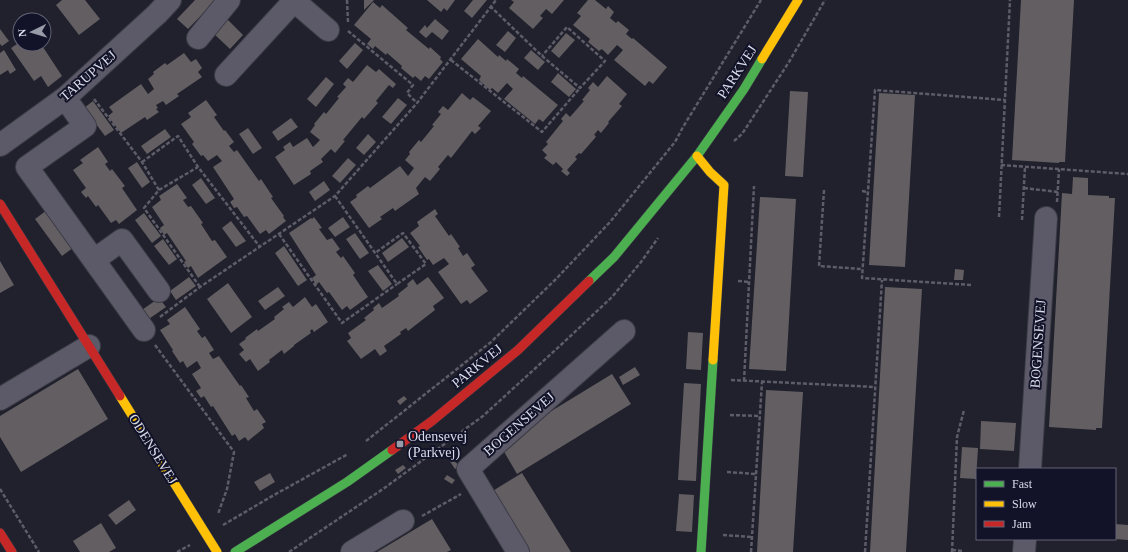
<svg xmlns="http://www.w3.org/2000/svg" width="1128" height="552" font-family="'Times New Roman',serif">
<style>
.building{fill:#635e62}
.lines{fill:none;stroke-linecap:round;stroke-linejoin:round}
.street-casing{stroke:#3b3c46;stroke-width:24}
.fast-casing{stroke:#3b3c46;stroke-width:10}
.slow-casing{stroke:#3b3c46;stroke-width:10}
.jam-casing{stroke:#3b3c46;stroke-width:10}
.path{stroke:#5d5c68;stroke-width:2.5;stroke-dasharray:4 2;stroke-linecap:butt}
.street{stroke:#5c5968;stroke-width:22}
.fast{stroke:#4caf50;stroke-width:9}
.slow{stroke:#ffc107;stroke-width:9}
.jam{stroke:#c62828;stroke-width:9}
.poi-dot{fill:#989ba8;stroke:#121328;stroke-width:1.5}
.labels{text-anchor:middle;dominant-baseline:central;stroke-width:4;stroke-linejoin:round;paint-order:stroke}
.street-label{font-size:14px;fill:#d9dcea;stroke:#121328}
.poi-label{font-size:14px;fill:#d9dcea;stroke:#121328;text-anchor:start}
</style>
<rect width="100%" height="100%" fill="#20212c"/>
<path class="building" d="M 62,0 L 85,0 L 100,19 L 79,35 L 56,5 Z
M 195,0 L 216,0 L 188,29 L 177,19 Z
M 364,0 L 374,0 L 364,10 Z
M 427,0 L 455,0 L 447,11 L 444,8 L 441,12 Z
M 473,0 L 487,0 L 472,18 L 464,11 Z
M 511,0 L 564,0 L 552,14 L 546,9 L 540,16 L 543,18 L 533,29 L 509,8 L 514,2 Z
M 588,0 L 595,0 L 606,9 L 608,6 L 614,12 L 610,18 L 616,23 L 618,21 L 629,30 L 626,34 L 632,39 L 633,38 L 667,67 L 653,84 L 649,81 L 645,86 L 614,60 L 623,50 L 617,45 L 608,55 L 602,49 L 599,51 L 588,42 L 590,39 L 573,25 L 581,16 L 577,13 Z
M 1021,0 L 1074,0 L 1065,162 L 1059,162 L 1059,163 L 1012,160 Z
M 373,2 L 380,8 L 382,5 L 408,28 L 406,30 L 429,49 L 430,47 L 441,57 L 440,59 L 443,62 L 429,79 L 425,76 L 421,81 L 415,76 L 413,78 L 401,68 L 402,66 L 387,53 L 386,55 L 375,46 L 373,49 L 367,44 L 371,39 L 354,25 Z
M 227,19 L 243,35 L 230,49 L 213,33 Z
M 435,19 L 449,31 L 442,40 L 432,32 L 426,38 L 419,32 L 425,25 L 427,28 Z
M 0,29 L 9,41 L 2,46 L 0,44 Z
M 508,31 L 516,38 L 505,52 L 496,45 Z
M 566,33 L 575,40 L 559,58 L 551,51 Z
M 478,39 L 498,57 L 499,55 L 506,61 L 507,59 L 519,69 L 516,73 L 522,78 L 523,76 L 558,105 L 543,122 L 539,119 L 535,124 L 504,99 L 513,89 L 507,83 L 498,93 L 492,88 L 490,90 L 479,80 L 481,76 L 461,59 Z
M 20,42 L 20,44 L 41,44 L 62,76 L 48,87 L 41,76 L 34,81 L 11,48 Z
M 355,43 L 363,50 L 347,69 L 339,61 Z
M 4,50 L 16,70 L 10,74 L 8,70 L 0,75 L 0,53 Z
M 531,50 L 545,62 L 538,70 L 524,58 Z
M 184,53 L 191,62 L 196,59 L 202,68 L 198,72 L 202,77 L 177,94 L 179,96 L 166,105 L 163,101 L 156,105 L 158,108 L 156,109 L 159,112 L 147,120 L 145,117 L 121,133 L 108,116 L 113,112 L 109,107 L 141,84 L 148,94 L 154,89 L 148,79 L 154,74 L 153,72 L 165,63 L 167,65 Z
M 367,65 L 376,72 L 379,69 L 396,84 L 393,88 L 389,85 L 376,101 L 378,103 L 364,119 L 362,117 L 343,140 L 345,141 L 335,153 L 331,149 L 321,159 L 323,162 L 310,171 L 311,174 L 294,185 L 275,157 L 285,150 L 283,147 L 290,142 L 293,147 L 307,138 L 313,147 L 320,140 L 310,132 L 315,125 L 314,124 L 324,112 L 326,114 L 339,98 L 337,97 L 346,87 L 343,84 L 348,78 L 353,82 Z
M 558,73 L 576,89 L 569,97 L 551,82 Z
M 607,76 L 627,94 L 619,104 L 622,106 L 608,122 L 609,123 L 601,133 L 598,130 L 594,135 L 596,136 L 595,138 L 581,154 L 579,153 L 575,157 L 577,159 L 567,170 L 570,173 L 567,176 L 561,171 L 563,169 L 556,162 L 553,165 L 544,158 L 547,155 L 542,150 L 548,144 L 546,142 L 563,121 L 561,119 L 566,113 L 570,117 L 584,101 L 582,100 L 590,90 L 588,88 L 593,82 L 598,87 Z
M 326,77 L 334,84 L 316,107 L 307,99 Z
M 790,91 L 808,92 L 803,177 L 785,176 Z
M 462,93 L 470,100 L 473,97 L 491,111 L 478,126 L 481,128 L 475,134 L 472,131 L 451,158 L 448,155 L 438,167 L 440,169 L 430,181 L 425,177 L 416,188 L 419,194 L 395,211 L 393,208 L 380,217 L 382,219 L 369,228 L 350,202 L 357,197 L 356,195 L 368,186 L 370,188 L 400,166 L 408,176 L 414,168 L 405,160 L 410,154 L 409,152 L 419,140 L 421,142 L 434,126 L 432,125 L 441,114 L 438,112 L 443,106 L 448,110 Z
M 879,93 L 915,95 L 905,267 L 869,265 Z
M 398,98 L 407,105 L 391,124 L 382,117 Z
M 206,100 L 217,115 L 214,117 L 224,131 L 225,130 L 234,142 L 229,146 L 234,152 L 237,150 L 259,181 L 261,179 L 273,197 L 271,198 L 284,216 L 283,217 L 286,221 L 269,234 L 266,230 L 260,234 L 247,216 L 244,217 L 237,207 L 234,208 L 230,202 L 234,199 L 213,167 L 222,161 L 217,155 L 208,161 L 203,155 L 201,156 L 192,144 L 194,142 L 181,124 L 191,117 L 188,113 Z
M 93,101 L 114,130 L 105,136 L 84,108 Z
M 291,118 L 298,127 L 278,141 L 272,132 Z
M 248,128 L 262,148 L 253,154 L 239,134 Z
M 165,129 L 171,137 L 147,154 L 141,146 Z
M 368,134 L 376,142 L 364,155 L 356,148 Z
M 98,147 L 108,162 L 105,164 L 110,171 L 112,169 L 125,186 L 122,188 L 137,210 L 119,224 L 116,220 L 111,223 L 98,205 L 96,207 L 88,196 L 86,198 L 81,192 L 86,188 L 73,170 L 83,163 L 80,160 Z
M 348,158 L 356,165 L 340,183 L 332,176 Z
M 137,162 L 150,182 L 142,188 L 128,168 Z
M 1073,177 L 1088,178 L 1088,195 L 1109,196 L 1109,198 L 1115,198 L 1102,428 L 1096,428 L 1096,430 L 1049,427 L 1062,193 L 1072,194 Z
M 201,178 L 215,198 L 206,204 L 192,185 Z
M 324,181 L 330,190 L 315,201 L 309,192 Z
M 177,184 L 187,198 L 183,200 L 188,207 L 191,206 L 203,223 L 201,224 L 212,241 L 215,240 L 227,257 L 198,278 L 191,266 L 188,268 L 184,262 L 186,261 L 167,233 L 164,235 L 160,228 L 164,225 L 152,207 L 161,200 L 159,196 Z
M 760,197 L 796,199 L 786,371 L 749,369 Z
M 435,209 L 438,214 L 435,216 L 449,236 L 451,234 L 460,247 L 458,248 L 463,256 L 467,253 L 475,265 L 471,268 L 488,291 L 470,304 L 467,300 L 461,304 L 438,272 L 449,264 L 444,258 L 433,265 L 429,259 L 427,260 L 418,247 L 420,246 L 410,233 L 419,226 L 417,222 Z
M 47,210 L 74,247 L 62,256 L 35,219 Z
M 144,213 L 161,236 L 152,243 L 135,220 Z
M 314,217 L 322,228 L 319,229 L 327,240 L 332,238 L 340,249 L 336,252 L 341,258 L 343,256 L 355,273 L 353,275 L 368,297 L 350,310 L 347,306 L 342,310 L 329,292 L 327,293 L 319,282 L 316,285 L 312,278 L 316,275 L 289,233 L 311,218 L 312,219 Z
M 343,217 L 350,227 L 335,237 L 328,228 Z
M 231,221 L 246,241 L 236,247 L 222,228 Z
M 355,233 L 369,253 L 360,259 L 346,239 Z
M 402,238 L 409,247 L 388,262 L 382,253 Z
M 163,239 L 177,259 L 169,265 L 154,246 Z
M 284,246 L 307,280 L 298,286 L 275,253 Z
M 0,261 L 14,285 L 0,293 Z
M 378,265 L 392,284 L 383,291 L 368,271 Z
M 955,269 L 964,270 L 963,280 L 954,280 Z
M 189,277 L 196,286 L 176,300 L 170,291 Z
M 428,277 L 444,298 L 433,306 L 435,310 L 408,331 L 406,328 L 400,332 L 401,334 L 384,346 L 387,351 L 380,356 L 375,349 L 361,359 L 347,341 L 351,338 L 348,333 L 366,320 L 364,318 L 374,310 L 373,308 L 379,303 L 382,308 L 399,296 L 398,294 L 408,286 L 407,284 L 413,279 L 417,285 Z
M 228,283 L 252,317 L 231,333 L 207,299 Z
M 278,287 L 285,296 L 265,310 L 258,301 Z
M 885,287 L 922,289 L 906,552 L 870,552 Z
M 305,297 L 312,307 L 316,304 L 328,322 L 314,332 L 312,329 L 310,331 L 311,333 L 294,345 L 294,346 L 284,354 L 282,350 L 269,360 L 270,362 L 258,371 L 250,359 L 246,362 L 239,354 L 244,350 L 239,344 L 246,339 L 245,338 L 257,329 L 258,331 L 275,319 L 274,317 L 284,309 L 282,307 L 289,302 L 293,307 Z
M 159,298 L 166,307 L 146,321 L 139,312 Z
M 185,307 L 200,329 L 197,331 L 202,338 L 205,336 L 214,350 L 209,353 L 213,359 L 219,356 L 240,386 L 241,385 L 249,397 L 246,398 L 254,411 L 257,409 L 266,422 L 262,424 L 264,428 L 248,441 L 245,437 L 239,441 L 235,434 L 232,436 L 213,406 L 211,407 L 204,396 L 201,398 L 196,391 L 201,388 L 192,374 L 201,368 L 197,361 L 187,368 L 183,361 L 180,363 L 172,351 L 173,350 L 160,330 L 170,324 L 167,320 Z
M 688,332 L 703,333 L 701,370 L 686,369 Z
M 635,367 L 640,375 L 623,385 L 619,377 Z
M 78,369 L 108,419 L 21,472 L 0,437 L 0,416 Z
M 612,374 L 631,404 L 517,474 L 499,443 Z
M 684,383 L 701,384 L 696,481 L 678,480 Z
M 766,390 L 803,392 L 793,552 L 757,552 Z
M 404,396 L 407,399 L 400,405 L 397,401 Z
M 981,421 L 1016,423 L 1014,451 L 980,449 Z
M 962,447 L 978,448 L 976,479 L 960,478 Z
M 453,457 L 459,467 L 455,469 L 449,460 Z
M 403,465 L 406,468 L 398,474 L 395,470 Z
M 270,473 L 275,482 L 260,491 L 254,482 Z
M 522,473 L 571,552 L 528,552 L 491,492 Z
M 447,475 L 455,480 L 452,484 L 444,479 Z
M 679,494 L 694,495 L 692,532 L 676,531 Z
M 129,500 L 136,510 L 116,525 L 108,515 Z
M 432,519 L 451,550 L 447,552 L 377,552 Z
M 101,523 L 116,548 L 109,552 L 80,552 L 73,541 Z
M 1115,524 L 1128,525 L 1128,540 L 1115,539 Z"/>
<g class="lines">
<g class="street-casing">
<path id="street" d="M 293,0 L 328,30
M 198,38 L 229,0
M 226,75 L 294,1
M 65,98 L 85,126 L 27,167 L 144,330
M 0,145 L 65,98 L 157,14 L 170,0
M 94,260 L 122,240 L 159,291
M 0,399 L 89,346
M 1030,469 L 1046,218
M 352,552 L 403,521
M 518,552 L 468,469 L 624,331
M 1024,552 L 1025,539"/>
</g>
<g class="fast-casing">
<path id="fast" d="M 589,281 L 614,257 L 697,156 L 744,89 L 762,59
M 235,552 L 347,482 L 392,450
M 701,552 L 713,360"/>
</g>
<g class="slow-casing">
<path id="slow" d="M 762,59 L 798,0
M 697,156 L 710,172 L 724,185 L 713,360
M 120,396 L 217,552"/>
</g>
<g class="jam-casing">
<path id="jam" d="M 0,204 L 120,396
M 392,450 L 432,421 L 518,350 L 589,281
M 0,533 L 12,552"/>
</g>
<path class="path" d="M 347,0 L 348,22
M 490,6 L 542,56 L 580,88 L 605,61 L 567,27 L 542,56
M 348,31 L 413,85 L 407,93 L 417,103
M 451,60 L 542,132 L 580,88
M 94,99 L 142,162 L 159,190 L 144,208 L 200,287
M 734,141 L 742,134 L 789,62 L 825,0
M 142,162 L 178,136 L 198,167 L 260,247
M 1001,165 L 1128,174
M 1024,188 L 1058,192
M 159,190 L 198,167
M 824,190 L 819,266 L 862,269
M 862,191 L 868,192
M 335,196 L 397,284 L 426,264 L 403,233 L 375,253
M 1057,202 L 1059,169
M 999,217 L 1010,0
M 1022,220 L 1025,167
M 279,234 L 342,323 L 397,284
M 738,281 L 749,282
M 971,285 L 862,278 L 875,90 L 1005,100
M 160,317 L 200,287 L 335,196 L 417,103 L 496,0
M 155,345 L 234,452 L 227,489 L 218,514
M 731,380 L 875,387
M 744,381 L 754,186
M 730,415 L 760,416
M 366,441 L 491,342 L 556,279 L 610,222 L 675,142 L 683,127 L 761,0
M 727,472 L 756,474
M 0,489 L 39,552
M 422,516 L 461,494
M 223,525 L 274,495 L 348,454
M 723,535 L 752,537
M 952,550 L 963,551
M 177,552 L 190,545
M 289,552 L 383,489 L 483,416 L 563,343 L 612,297 L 641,262 L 658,238
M 751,552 L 762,382
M 865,552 L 882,280
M 952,552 L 957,437 L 964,410"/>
<use href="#street" class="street"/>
<use href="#fast" class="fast"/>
<use href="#slow" class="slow"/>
<use href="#jam" class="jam"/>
</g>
<rect class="poi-dot" x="396" y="440" width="8" height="8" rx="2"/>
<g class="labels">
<g class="street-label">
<text transform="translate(737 72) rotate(-57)">PARKVEJ</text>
<text transform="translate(88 76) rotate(-41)">TARUPVEJ</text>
<text transform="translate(1038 344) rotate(-86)">BOGENSEVEJ</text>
<text transform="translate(477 366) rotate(-39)">PARKVEJ</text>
<text transform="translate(519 424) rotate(-41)">BOGENSEVEJ</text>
<text transform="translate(153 449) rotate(58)">ODENSEVEJ</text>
</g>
<g class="poi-label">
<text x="408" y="436">Odensevej<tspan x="408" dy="16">(Parkvej)</tspan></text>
</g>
</g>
<rect x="976" y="468" width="140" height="72" fill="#121328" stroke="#626376"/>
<rect x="984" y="481" width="20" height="6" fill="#4caf50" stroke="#626376"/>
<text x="1012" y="488" font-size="12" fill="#d9dcea">Fast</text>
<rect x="984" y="501" width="20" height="6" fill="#ffc107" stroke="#626376"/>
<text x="1012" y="508" font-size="12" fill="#d9dcea">Slow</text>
<rect x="984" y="521" width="20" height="6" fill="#c62828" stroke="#626376"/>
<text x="1012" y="528" font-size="12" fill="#d9dcea">Jam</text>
<g transform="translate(32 32) rotate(265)"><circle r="19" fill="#121328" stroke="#626376"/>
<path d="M0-3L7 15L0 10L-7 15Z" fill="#989ba8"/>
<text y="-6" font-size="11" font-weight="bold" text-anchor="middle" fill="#d9dcea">N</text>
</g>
</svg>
